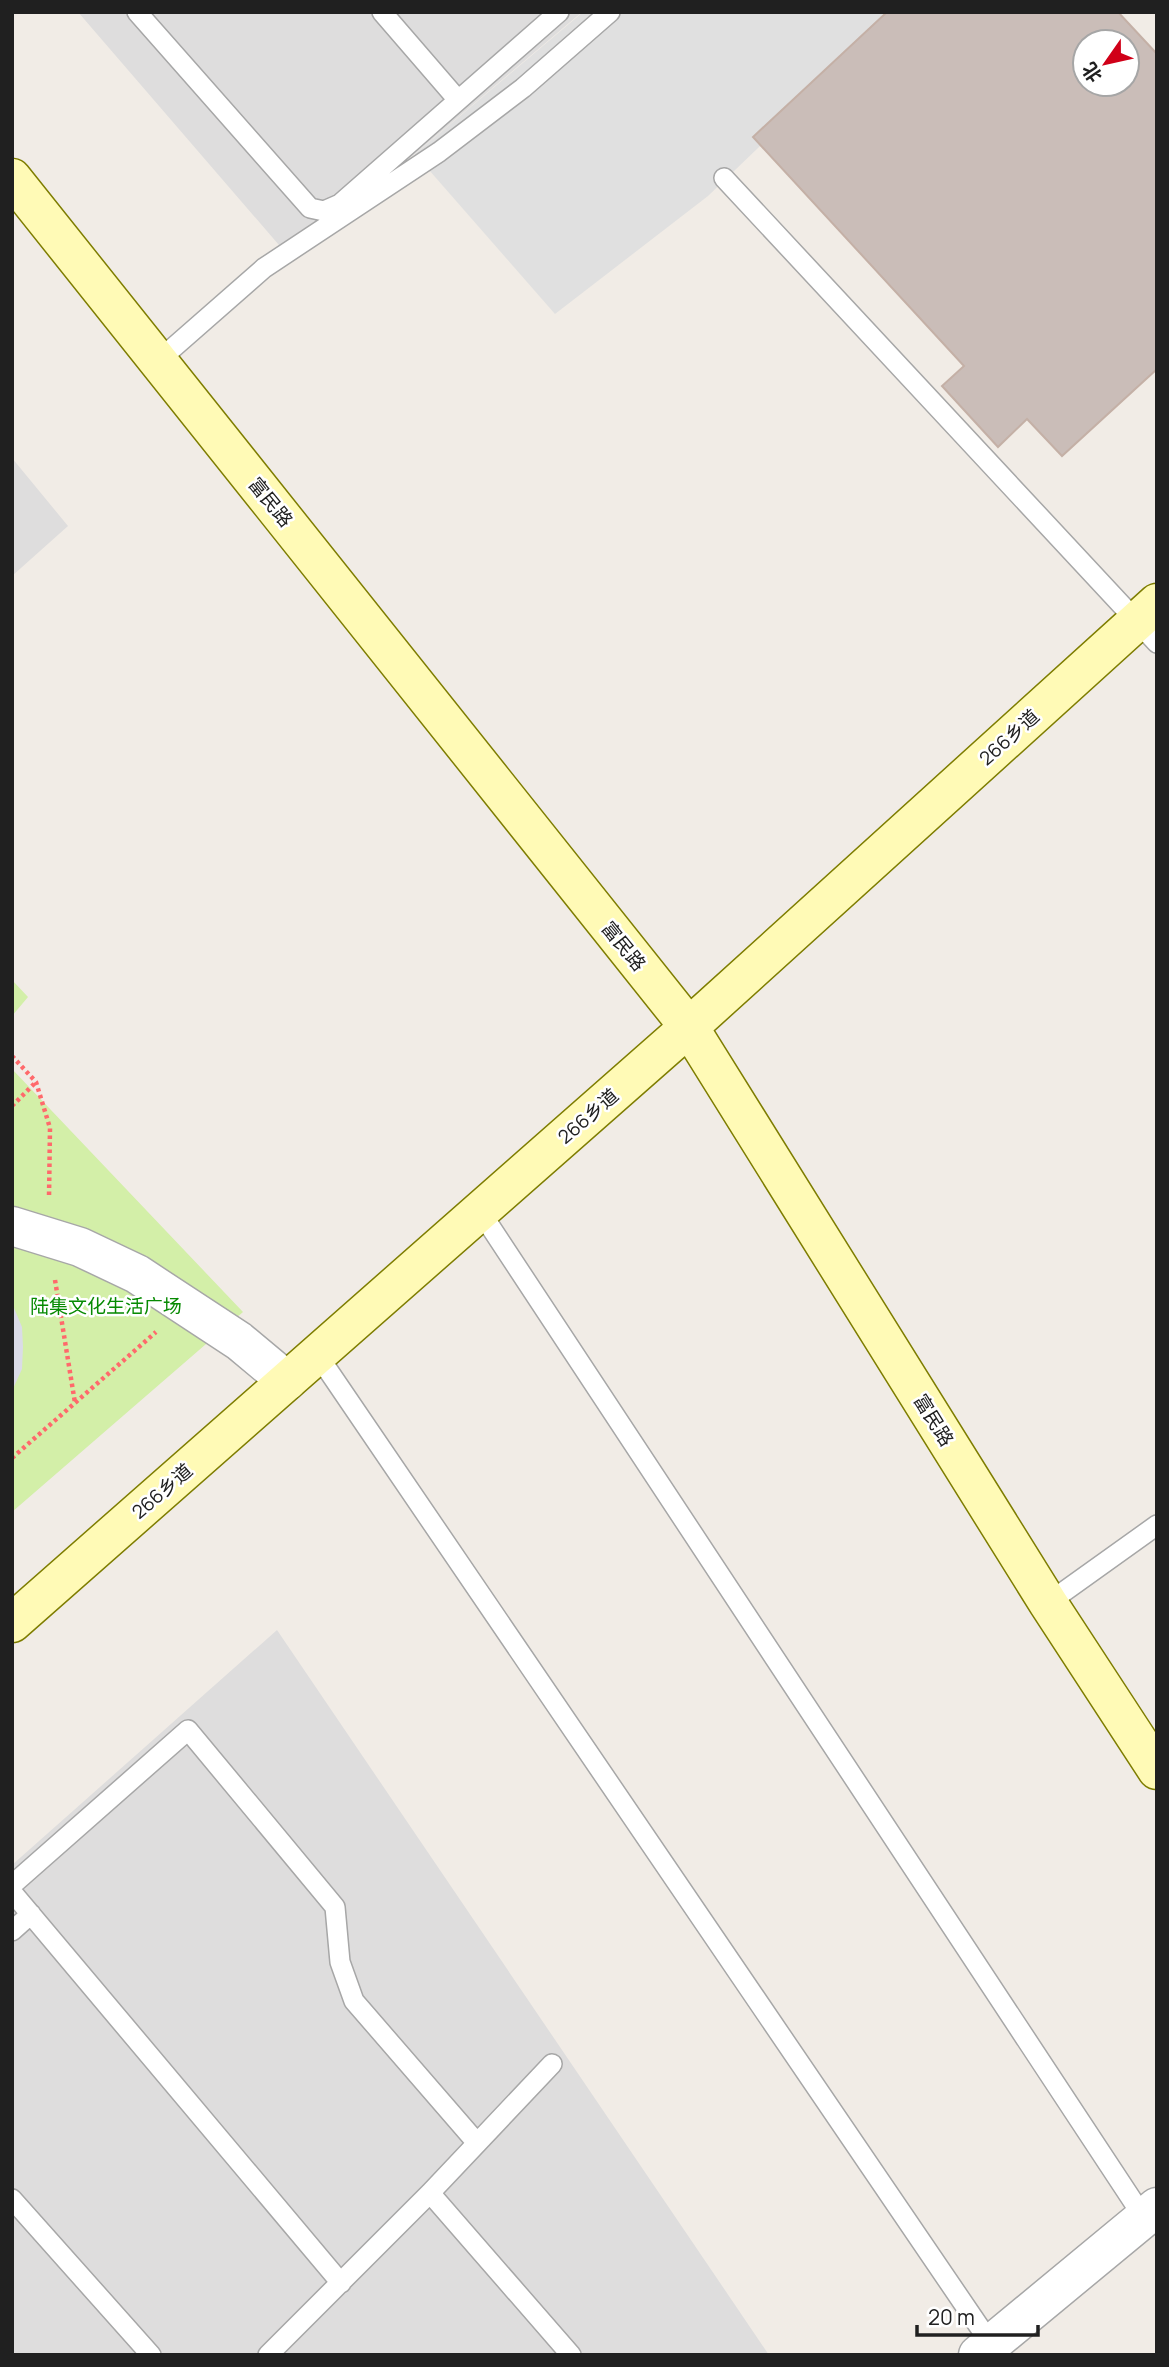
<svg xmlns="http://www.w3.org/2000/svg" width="1169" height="2367" font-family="Manrope,'Noto Sans SC',sans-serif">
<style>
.residential{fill:#dedddd}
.grass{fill:#d3efa8}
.parking{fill:#e0e0e0}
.plaza{fill:#dadbe7}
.building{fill:#cabdb8;stroke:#c4b0a6;stroke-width:2;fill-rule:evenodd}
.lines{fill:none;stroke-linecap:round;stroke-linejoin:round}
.lane-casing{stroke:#a7a7a7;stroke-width:22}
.street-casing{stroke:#a7a7a7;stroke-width:41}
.secondary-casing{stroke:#7e7d00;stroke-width:41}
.path{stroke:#ff696b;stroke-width:4.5;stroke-dasharray:3.5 3.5;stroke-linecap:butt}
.lane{stroke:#fff;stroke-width:19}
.street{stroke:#fff;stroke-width:38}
.secondary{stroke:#fffab6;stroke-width:38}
.labels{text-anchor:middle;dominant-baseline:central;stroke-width:5;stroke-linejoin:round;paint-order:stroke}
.street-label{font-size:19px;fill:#202020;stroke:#fff}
.park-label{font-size:19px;fill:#078a02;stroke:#fff}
</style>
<rect width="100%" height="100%" fill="#f1ece6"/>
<path class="residential" d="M 78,12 L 582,12 L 291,259 Z
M 12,458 L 68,526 L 12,576 Z
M 277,1630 L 769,2355 L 12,2355 L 12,1865 Z"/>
<path class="grass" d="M 12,980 L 28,997 L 12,1016 Z
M 12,1069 L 243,1312 L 12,1512 Z"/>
<path class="parking" d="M 583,12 L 900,12 L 708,196 L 555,314 L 415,154 Z"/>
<path class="plaza" d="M 12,1303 L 22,1327 L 23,1347 L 22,1369 L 12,1391 Z"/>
<path class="building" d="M 887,12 L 1118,12 L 1157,54 L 1157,369 L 1062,456 L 1027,419 L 998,447 L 942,386 L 964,366 L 753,137 ZM 1085,42 L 1127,42 L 1127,84 L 1085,84 Z"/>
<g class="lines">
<g class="lane-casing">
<path id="lane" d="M 137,12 L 310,208 L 324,211 L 340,204 L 559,12
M 382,12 L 458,100
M 724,178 L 1157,643
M 158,361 L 264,268 L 439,152 L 523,88 L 610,12
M 480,1211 L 1144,2218
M 317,1354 L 991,2344
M 1048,1603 L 1157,1525
M 12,1885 L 188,1730 L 335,1907 L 340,1962 L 354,2001 L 477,2143
M 12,1892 L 341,2283
M 12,1931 L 31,1914
M 430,2193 L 571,2355
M 12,2199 L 151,2355
M 268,2355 L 430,2193 L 552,2064"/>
</g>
<g class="street-casing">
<path id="street" d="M 12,1226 L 80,1247 L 137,1274 L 239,1341 L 287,1381
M 978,2355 L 1157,2207"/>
</g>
<g class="secondary-casing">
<path id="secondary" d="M 12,178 L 689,1027 L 1048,1603 L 1157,1770
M 12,1623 L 689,1027 L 1157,603"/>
</g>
<path class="path" d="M 12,1056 L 36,1082 L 50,1128 L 49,1198
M 12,1106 L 36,1082
M 55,1280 L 75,1403
M 12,1458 L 156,1332"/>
<use href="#lane" class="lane"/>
<use href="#street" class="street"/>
<use href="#secondary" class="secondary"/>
</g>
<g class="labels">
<g class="street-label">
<text transform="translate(271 502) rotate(51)">富民路</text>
<text transform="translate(1009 737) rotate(-42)">266乡道</text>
<text transform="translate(624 946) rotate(51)">富民路</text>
<text transform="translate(588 1116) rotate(-41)">266乡道</text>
<text transform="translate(934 1420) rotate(58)">富民路</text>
<text transform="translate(162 1491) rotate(-41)">266乡道</text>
</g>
<g class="park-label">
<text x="106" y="1306">陆集文化生活广场</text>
</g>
</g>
<rect width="1169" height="2367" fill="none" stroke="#202020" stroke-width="28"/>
<g transform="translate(1106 63) rotate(236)"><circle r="33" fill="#ffffff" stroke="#a6a6a6" stroke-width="2"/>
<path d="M0-5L12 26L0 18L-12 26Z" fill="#d00018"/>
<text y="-10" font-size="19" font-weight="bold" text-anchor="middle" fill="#202020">北</text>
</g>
<path d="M917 2325v10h121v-10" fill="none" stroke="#202020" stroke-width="3.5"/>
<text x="928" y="2325" font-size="21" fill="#202020" stroke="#ffffff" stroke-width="5" paint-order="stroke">20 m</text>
</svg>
